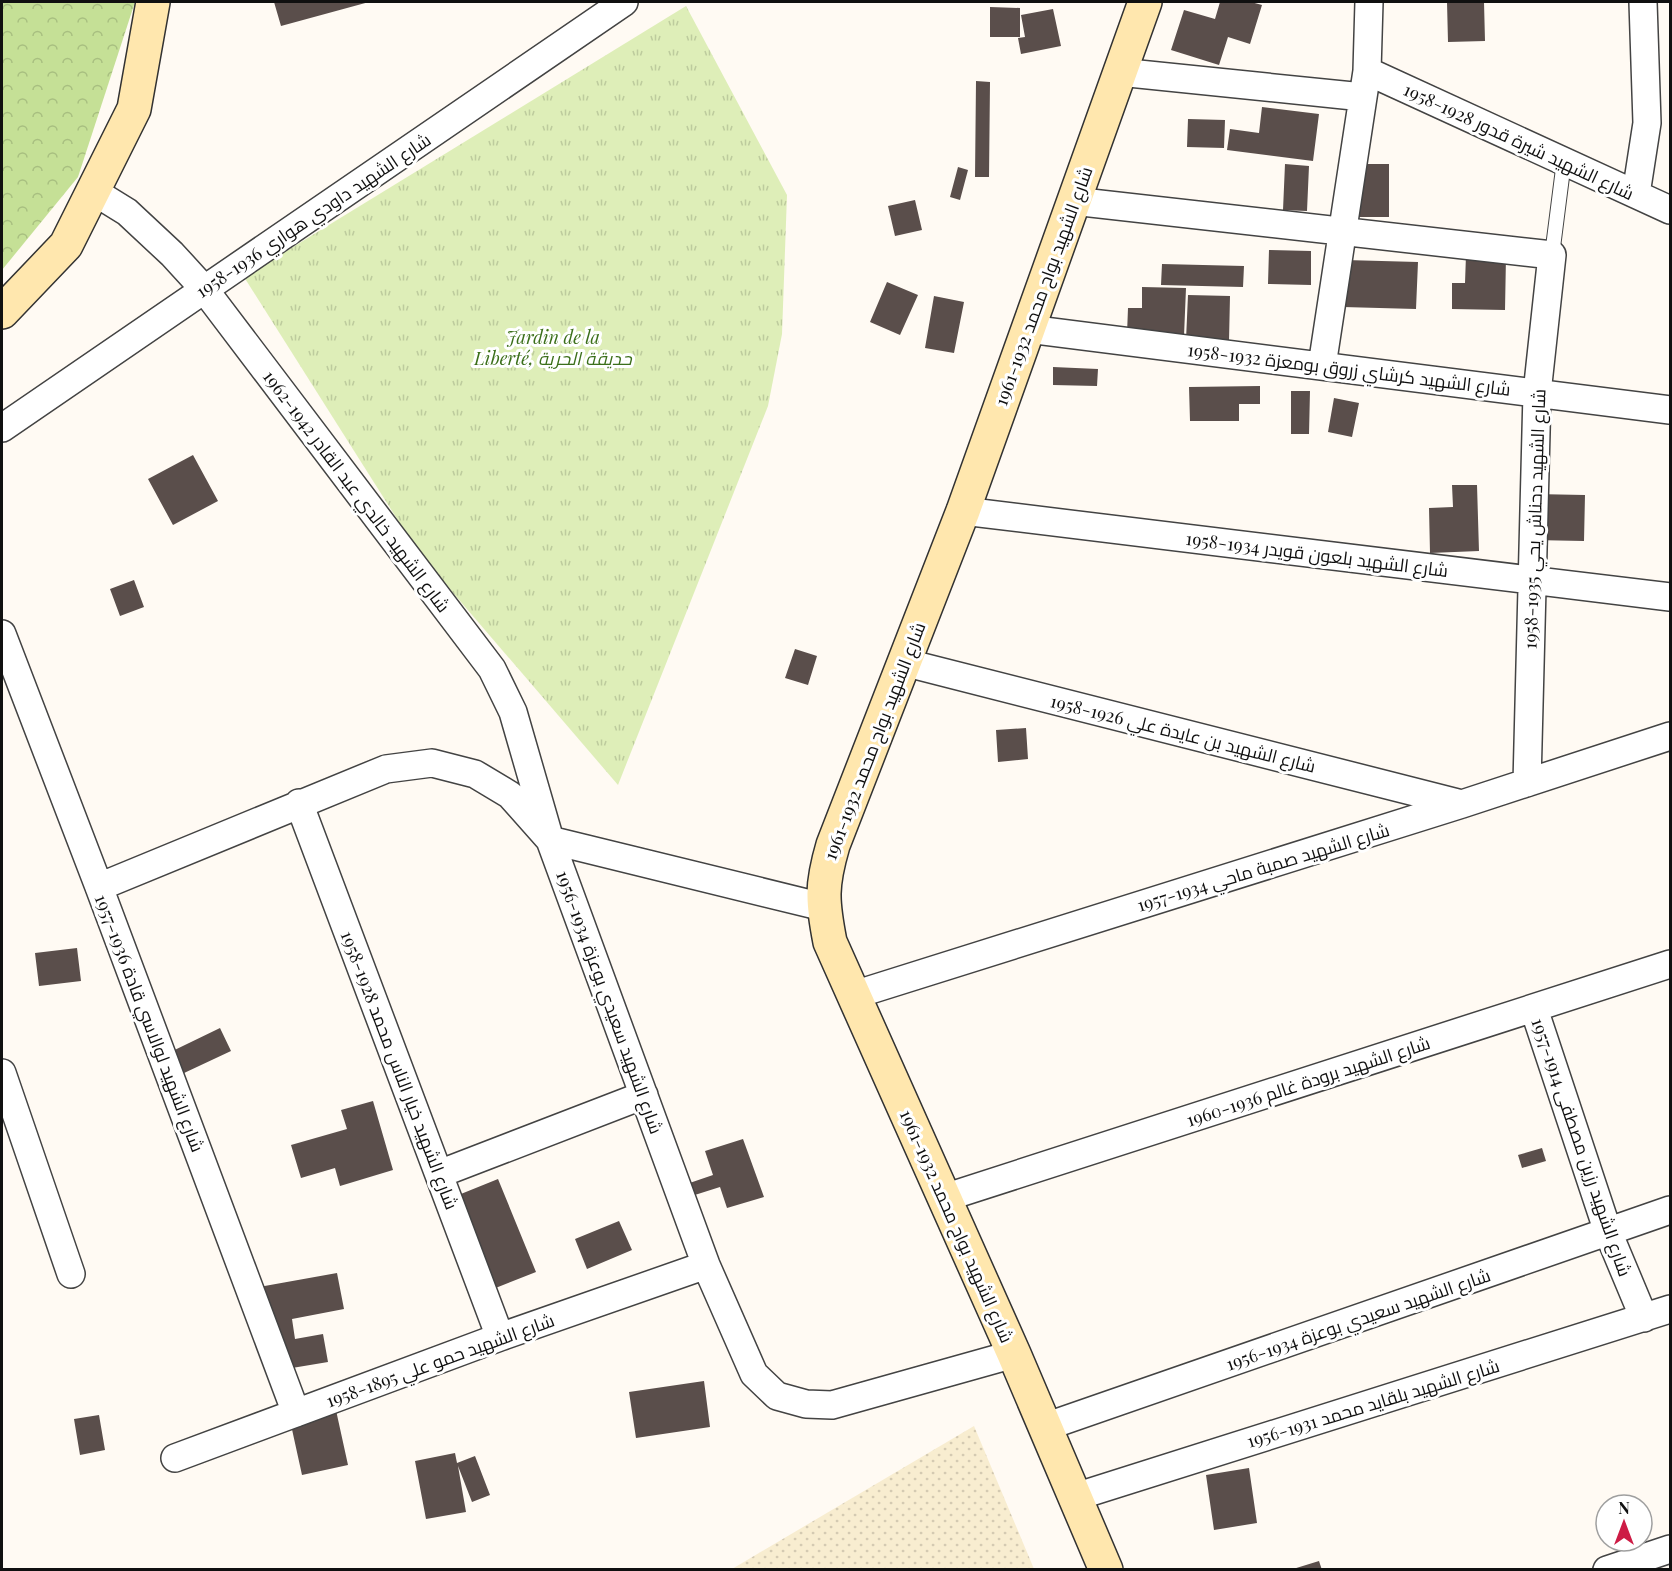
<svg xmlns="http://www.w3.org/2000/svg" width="1672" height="1571" font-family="'Playfair Display',Cairo,serif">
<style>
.farmland{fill:url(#farmland-dots)}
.forest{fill:url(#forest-crowns)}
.park{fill:url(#park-tufts)}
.building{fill:#5a4e4b}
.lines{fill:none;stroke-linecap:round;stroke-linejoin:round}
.lane-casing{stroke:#434343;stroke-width:16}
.street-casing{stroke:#434343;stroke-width:30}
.secondary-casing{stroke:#323232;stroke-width:36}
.lane{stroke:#fff;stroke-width:14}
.street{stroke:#fff;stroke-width:27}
.secondary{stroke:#ffe7ae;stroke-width:33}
.labels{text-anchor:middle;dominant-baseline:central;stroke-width:6;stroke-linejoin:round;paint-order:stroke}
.street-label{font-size:18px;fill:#101010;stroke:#fff}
.park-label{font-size:18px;font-style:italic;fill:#3b6f1a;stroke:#fff}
</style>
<defs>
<pattern id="farmland-dots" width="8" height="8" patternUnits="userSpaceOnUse" patternTransform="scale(1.5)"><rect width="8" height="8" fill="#f8edd0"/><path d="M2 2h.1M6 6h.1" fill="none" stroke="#d4cab2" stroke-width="1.8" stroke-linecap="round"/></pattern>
<pattern id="forest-crowns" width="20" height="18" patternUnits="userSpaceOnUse" patternTransform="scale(1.5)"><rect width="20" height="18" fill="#c5e096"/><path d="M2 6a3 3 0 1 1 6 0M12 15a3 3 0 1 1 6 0" fill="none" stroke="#a8bf80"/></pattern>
<pattern id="park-tufts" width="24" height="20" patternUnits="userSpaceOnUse" patternTransform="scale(1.5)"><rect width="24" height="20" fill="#deeeb8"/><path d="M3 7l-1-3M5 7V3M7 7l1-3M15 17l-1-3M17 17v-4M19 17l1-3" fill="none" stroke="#bdcb9d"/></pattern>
</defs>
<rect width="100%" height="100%" fill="#fffaf3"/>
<path class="farmland" d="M 974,1426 L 1034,1569 L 732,1569 Z"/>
<path class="forest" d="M 2,2 L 135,2 L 78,177 L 2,270 Z"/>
<path class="park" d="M 686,6 L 787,195 L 782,334 L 768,406 L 618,785 L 418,552 L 244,277 Z"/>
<path class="building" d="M 274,2 L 369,2 L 281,26 Z
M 1220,2 L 1251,2 L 1262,5 L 1250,44 L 1228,37 L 1219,65 L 1171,50 L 1184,10 L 1215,19 Z
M 1447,2 L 1484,2 L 1485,41 L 1448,42 Z
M 990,7 L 1020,8 L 1020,37 L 990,37 Z
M 1053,9 L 1061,46 L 1021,54 L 1018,38 L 1025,37 L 1021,15 Z
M 976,81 L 990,82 L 989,177 L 975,177 Z
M 1262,107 L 1319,114 L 1313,161 L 1227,150 L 1230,129 L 1259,133 Z
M 1188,119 L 1225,120 L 1224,148 L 1187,147 Z
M 1285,164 L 1309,166 L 1307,211 L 1283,210 Z
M 1358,164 L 1389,164 L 1389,217 L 1358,217 Z
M 958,167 L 968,170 L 960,200 L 950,197 Z
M 915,200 L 922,230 L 895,236 L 888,206 Z
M 1269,250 L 1311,251 L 1311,285 L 1268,284 Z
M 1466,255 L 1506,256 L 1505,310 L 1452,309 L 1452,283 L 1465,283 Z
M 1345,260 L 1418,262 L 1416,309 L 1343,307 Z
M 1162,264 L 1244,266 L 1243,287 L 1161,285 Z
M 887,282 L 918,295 L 900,335 L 870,322 Z
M 1142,287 L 1186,288 L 1184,336 L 1127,334 L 1128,308 L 1142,308 Z
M 1188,295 L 1230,296 L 1229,341 L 1186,340 Z
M 934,296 L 964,302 L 954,353 L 925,348 Z
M 1053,367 L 1098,369 L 1097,386 L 1053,385 Z
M 1260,386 L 1260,404 L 1239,404 L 1239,421 L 1190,421 L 1189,387 Z
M 1291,391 L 1310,391 L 1309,434 L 1291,434 Z
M 1334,398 L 1359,403 L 1352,437 L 1328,432 Z
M 193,455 L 218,501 L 173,525 L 148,479 Z
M 1452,485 L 1477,485 L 1479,551 L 1430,553 L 1429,508 L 1453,507 Z
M 1534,494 L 1585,495 L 1584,541 L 1533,540 Z
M 134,580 L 144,607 L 120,616 L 110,589 Z
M 795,649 L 817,656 L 808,685 L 785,678 Z
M 1026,728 L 1028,759 L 998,762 L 996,730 Z
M 77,948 L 81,981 L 39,986 L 35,953 Z
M 220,1028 L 231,1051 L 167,1081 L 156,1059 Z
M 373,1101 L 393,1170 L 340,1186 L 335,1168 L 301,1178 L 291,1145 L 347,1129 L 341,1110 Z
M 743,1139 L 764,1197 L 727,1208 L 720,1187 L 679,1200 L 675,1188 L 713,1175 L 705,1151 Z
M 1542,1148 L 1546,1161 L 1522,1168 L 1518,1155 Z
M 498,1179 L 536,1272 L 488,1291 L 451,1198 Z
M 619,1221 L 632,1250 L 587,1269 L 575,1239 Z
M 337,1273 L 344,1309 L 292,1319 L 295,1339 L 323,1334 L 328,1362 L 274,1371 L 259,1287 Z
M 704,1381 L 710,1427 L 636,1438 L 629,1392 Z
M 332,1392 L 348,1465 L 302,1475 L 286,1402 Z
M 99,1415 L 105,1450 L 80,1455 L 74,1419 Z
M 455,1453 L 457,1463 L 475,1456 L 490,1495 L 472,1502 L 458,1466 L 466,1512 L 426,1519 L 415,1461 Z
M 1249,1468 L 1257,1523 L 1214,1530 L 1206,1475 Z
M 1319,1561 L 1322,1570 L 1293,1570 L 1293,1569 Z"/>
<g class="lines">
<g class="lane-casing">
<path id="lane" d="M 1552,255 L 1564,161"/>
</g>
<g class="street-casing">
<path id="street" d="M 1367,71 L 1670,210
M 1119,72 L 1363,97
M 93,191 L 127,212 L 172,254 L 204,289 L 492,669 L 513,712 L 550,840 L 823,907
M 1636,194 L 1647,123 L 1643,2
M 1073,201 L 1552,255 L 1537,393 L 1527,783
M 1028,329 L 1670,410
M 1322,366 L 1367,71 L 1369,2
M 2,428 L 624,2
M 963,511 L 1670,597
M 2,634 L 99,887 L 296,1413
M 903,662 L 1462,804
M 299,803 L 500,1337
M 99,887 L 386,769 L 432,763 L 475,774 L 510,795 L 550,840 L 706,1265 L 754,1374 L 777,1396 L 806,1404 L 832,1405 L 1014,1354
M 854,995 L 1462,804 L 1670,736
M 1534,1009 L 1608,1232 L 1644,1318
M 2,1073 L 71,1274
M 439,1174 L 644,1095
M 944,1198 L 1670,964
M 1045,1427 L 1670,1210
M 175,1458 L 500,1337 L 706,1265
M 1075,1497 L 1670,1309
M 1607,1570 L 1670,1549"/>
</g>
<g class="secondary-casing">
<path id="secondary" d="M 2,312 L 66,245 L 134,109 L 153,2
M 1106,1570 L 1014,1354 L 830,942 C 822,901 821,886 833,845 L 963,511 L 1145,2"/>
</g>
<use href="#lane" class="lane"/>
<use href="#street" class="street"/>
<use href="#secondary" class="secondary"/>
</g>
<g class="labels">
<g class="street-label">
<text transform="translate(1519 141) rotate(25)">شارع الشهيد شيرة قدور 1928-1958</text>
<text transform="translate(313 215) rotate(-34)">شارع الشهيد داودي هواري 1936-1958</text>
<text transform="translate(1043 286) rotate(-70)">شارع الشهيد بواح محمد 1932-1961</text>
<text transform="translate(1349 369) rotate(7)">شارع الشهيد كرشاي زروق بومعزة 1932-1958</text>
<text transform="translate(357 491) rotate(53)">شارع الشهيد خالدي عبد القادر 1942-1962</text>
<text transform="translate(1534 519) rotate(-88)">شارع الشهيد دحناش يحي 1935-1958</text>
<text transform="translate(1317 554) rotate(7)">شارع الشهيد بلعون قويدر 1934-1958</text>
<text transform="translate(1183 733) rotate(14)">شارع الشهيد بن عايدة علي 1926-1958</text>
<text transform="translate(874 741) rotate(-69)">شارع الشهيد بواح محمد 1932-1961</text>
<text transform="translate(1263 867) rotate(-17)">شارع الشهيد صمبة ماحي 1934-1957</text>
<text transform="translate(610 1002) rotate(70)">شارع الشهيد سعيدي بوعزة 1934-1956</text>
<text transform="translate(150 1023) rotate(69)">شارع الشهيد لوالاسي قادة 1936-1957</text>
<text transform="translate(400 1070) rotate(69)">شارع الشهيد خيار الناس محمد 1928-1958</text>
<text transform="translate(1308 1081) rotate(-18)">شارع الشهيد برودة غالم 1936-1960</text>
<text transform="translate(1582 1147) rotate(71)">شارع الشهيد رزين مصطفى 1914-1957</text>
<text transform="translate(957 1226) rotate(66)">شارع الشهيد بواح محمد 1932-1961</text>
<text transform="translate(1358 1319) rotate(-19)">شارع الشهيد سعيدي بوعزة 1934-1956</text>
<text transform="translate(440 1360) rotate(-20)">شارع الشهيد حمو علي 1895-1958</text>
<text transform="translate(1373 1403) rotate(-17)">شارع الشهيد بلقايد محمد 1931-1956</text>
</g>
<g class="park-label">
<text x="553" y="337">Jardin de la<tspan x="553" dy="21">Liberté, حديقة الحرية</tspan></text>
</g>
</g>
<rect width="1672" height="1571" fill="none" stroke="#101010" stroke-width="6"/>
<g transform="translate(1624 1523)"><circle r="28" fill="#ffffff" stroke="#9f9f9f" stroke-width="1.5"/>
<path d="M0-4.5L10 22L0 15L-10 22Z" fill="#cd1b45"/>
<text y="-9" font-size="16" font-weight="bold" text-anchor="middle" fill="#101010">N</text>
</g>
</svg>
